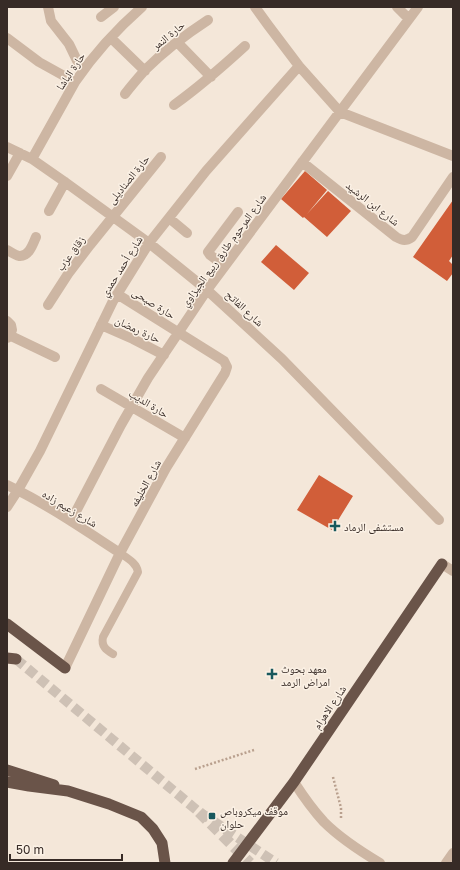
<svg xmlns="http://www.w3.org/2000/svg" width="460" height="870" font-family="'Golos Text','Noto Naskh Arabic',sans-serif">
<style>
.building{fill:#d15e39}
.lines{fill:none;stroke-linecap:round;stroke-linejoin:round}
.primary-tunnel{stroke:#cec1b5;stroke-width:10;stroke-dasharray:10 5;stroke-linecap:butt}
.trunk-tunnel{stroke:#cec1b5;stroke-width:11;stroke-dasharray:11 5.5;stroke-linecap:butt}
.path{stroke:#b9a08e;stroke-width:2.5;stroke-dasharray:2 2;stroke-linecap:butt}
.service{stroke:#cdb6a3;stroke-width:8}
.minor{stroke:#cdb6a3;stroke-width:10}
.trunk{stroke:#6a5449;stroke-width:11}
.poi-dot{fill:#18585d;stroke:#fbf1e5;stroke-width:1.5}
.labels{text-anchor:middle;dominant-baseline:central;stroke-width:3;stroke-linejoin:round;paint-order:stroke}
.street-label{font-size:11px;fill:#372b26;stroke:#fbf1e5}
.poi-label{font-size:11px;fill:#372b26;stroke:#fbf1e5;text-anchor:start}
</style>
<rect width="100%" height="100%" fill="#f4e7d9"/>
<path class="building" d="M 305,171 L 327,190 L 307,214 L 328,191 L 351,211 L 327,237 L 304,217 L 303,218 L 281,199 Z
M 453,200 L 453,255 L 449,261 L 453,265 L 453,273 L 447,281 L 413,257 Z
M 276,245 L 309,273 L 294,290 L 261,262 Z
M 319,475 L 353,496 L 332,530 L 297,510 Z"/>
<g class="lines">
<path class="primary-tunnel" d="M 16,659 L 199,812 L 210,819 L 276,863"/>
<path class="trunk-tunnel" d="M 199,812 L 250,863"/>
<path class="path" d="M 195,769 L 254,750
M 333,777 L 341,808 L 341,820"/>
<path class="service" d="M 113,654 C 106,650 101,646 103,637 L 138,572 C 137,563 127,558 120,553"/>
<path class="minor" d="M 48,7 L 51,21 L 69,44 L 82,71
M 255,7 L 268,25 L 299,66 L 340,112 L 453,156
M 397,7 L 409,19
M 101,17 L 114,7
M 7,38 L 39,62 L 75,82
M 111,38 L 145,71
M 177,42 L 211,77
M 125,94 C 131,86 138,78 145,70 C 164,51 185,35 208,20
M 174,105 C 199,87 222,67 245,46
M 7,147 L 32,159 L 65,182 L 149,243 L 207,290 L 282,359 L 439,520
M 32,159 L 75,82 C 94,54 117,29 142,7
M 302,162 L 396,237 C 403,241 406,241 412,237 L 453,177
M 7,176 L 20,153
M 49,211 L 65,182
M 169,218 L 187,233
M 7,250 C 11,252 15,255 19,256 C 29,257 33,244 36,237
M 225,266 L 210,255 L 208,252 L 238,212
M 48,305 L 68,274 L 90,245 L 161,157
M 7,321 L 11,325 L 12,330 L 7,338
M 101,325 L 133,339 L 164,355
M 9,335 L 55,357
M 101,389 L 185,438
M 7,485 C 47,504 83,529 120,553
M 7,507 L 18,490 L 40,451 L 113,301 L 149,243 L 206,171 L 299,66
M 71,521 L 121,425 L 148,378 L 207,290 L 418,7
M 442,564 L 453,571
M 65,668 L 120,553 L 166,468 L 225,373 L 227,367 L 224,361 L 117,294
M 294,782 C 303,796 312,809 324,822 C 340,838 360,851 380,863
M 446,863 L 453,853"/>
<path class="trunk" d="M 7,624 L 65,668
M 7,658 L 16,659
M 7,770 L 54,785
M 7,782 L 29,786 L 68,791 L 109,804 L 141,817 L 153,829 L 162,843 L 165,863
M 233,863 L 294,782 L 442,564"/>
</g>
<g class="poi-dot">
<path d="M333 520h4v4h4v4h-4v4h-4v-4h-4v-4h4z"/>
<path d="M270 668h4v4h4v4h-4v4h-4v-4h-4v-4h4z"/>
<rect x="208" y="812" width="8" height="8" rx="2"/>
</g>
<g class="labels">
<g class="street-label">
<text transform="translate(168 35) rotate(-39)">حارة النمر</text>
<text transform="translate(70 71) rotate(-56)">حارة الباشا</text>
<text transform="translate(128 179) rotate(-51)">حارة الصناديلى</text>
<text transform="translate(373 203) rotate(38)">شارع ابن الرشيد</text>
<text transform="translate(223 250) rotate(-54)">شارع المرحوم طارق ربيع الجيزاوي</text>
<text transform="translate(70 253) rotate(-54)">زقاق عزب</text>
<text transform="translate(121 266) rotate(-58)">شارع أحمد حمدي</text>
<text transform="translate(154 303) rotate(32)">حارة صبحى</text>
<text transform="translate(245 308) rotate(43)">شارع الفاتح</text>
<text transform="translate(138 329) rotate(25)">حارة رمضان</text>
<text transform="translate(149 403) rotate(31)">حارة الديب</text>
<text transform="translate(145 483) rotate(-61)">شارع الخليفه</text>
<text transform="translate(70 508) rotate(31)">شارع زعيم زاده</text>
<text transform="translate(329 707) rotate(-56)">شارع الاهرام</text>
</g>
<g class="poi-label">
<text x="344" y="526">مستشفى الرماد</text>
<text x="281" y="668">معهد بحوث<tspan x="281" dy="13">امراض الرمد</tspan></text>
<text x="220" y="810">موقف ميكروباص<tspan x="220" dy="13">حلوان</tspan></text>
</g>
</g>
<rect width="460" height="870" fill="none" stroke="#372b26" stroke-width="16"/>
<path d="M10 854v6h112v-6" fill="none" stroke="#372b26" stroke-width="2"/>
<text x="16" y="854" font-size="12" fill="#372b26" stroke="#fbf1e5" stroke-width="3" paint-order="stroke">50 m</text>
</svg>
